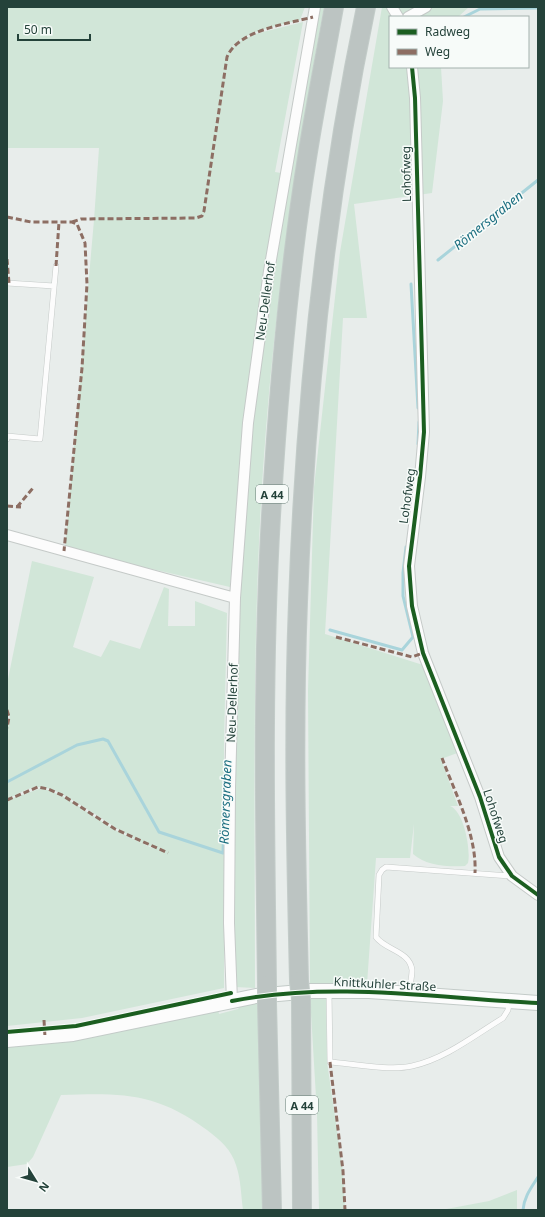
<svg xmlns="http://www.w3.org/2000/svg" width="545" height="1217" font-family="'Noto Sans',sans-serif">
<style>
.green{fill:#d1e6d8}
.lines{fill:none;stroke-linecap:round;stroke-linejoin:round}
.stream{stroke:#a9d4db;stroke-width:3}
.lane-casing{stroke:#c5cac8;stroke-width:6}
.street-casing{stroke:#c5cac8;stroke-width:12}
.secondary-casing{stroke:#c3cbc8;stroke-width:16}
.highway-casing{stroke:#c3ccc9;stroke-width:20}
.lane{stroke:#fcfcfc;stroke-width:5}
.street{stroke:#fcfcfc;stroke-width:10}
.secondary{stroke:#fcfcfc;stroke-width:14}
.highway{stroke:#bcc4c2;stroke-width:18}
.highway-bridge-casing{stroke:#c3ccc9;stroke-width:20;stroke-linecap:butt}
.highway-bridge{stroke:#bcc4c2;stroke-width:18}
.quiet{stroke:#8d6e63;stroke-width:3;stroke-dasharray:6 3;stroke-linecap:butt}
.cycleway-casing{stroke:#f7fbf9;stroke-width:6}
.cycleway{stroke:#1b5e20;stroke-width:4}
.labels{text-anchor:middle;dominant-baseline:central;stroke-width:3;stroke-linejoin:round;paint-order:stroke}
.shield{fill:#f7fbf9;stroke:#637a73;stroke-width:1}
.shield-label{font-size:11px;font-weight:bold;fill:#24423a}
.street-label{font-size:12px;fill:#24423a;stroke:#f7fbf9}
.water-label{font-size:13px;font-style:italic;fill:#1c6f80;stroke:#f7fbf9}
</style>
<rect width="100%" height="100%" fill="#e8edeb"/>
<path class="green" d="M 7,7 L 305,7 L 300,20 C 277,26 246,30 230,49 L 242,40 L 255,34 L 303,22 L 275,172 L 281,173 C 259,310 244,448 230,587 L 65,549 L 94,220 L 99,148 L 7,148 Z
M 318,7 L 324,7 C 298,146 277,287 266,429 C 251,615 255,802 255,988 L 235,987 L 233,789 L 238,598 L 253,426 L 270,284 Z
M 382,7 L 469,7 L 458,17 L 390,17 L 390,67 L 441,67 L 443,101 L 432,193 L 354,204 L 367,318 L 343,318 L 325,634 L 423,665 L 460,752 L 441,759 L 458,806 L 450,806 C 464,811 471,850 468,863 L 465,866 C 448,867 426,866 413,854 L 414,824 L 410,858 L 376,858 L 367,984 L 310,983 L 308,691 L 314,487 L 340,252 Z
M 32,561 L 94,577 L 73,647 L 101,657 L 110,640 L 140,649 L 164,587 L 169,589 L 168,626 L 195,626 L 195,601 L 227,613 L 224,742 L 224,988 L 82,1018 L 7,1026 L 7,800 L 42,788 L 61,795 L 115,830 L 152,848 L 156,848 C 125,840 62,785 39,787 C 28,787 17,795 7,799 L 7,730 L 10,717 L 7,707 L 7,684 Z
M 326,995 L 327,1062 L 343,1171 L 345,1210 L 319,1210 L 317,1114 L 310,996 Z
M 259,999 L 263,1210 L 243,1210 C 241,1196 241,1179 236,1165 C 231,1149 220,1140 207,1130 C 156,1092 121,1093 61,1095 L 33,1157 L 27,1164 L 7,1167 L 7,1045 L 218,1010 L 219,1014 L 238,1009 L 243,1003 Z
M 517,1190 L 517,1210 L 441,1210 L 489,1201 Z"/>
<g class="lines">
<path class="stream" d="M 464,17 L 480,9 L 538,8
M 438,260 L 538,180
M 411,284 L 418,408
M 418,444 L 419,422
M 330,630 L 402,650 L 413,637 L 403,596 L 403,573 L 406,547
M 7,782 L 77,745 L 103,739 L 108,741 L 159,832 L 223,853 L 225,781
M 523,1210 C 524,1197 531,1188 538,1177"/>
<g class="lane-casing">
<path id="lane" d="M 7,283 L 54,286
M 7,439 L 7,436 L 40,439 L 56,266
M 329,992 L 330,1062 C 353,1064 391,1071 412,1066 C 445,1059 475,1035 503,1018 L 508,1010 L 509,1003
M 409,992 C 410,985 412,977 412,970 C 410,951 385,950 376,937 L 379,875 L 382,870 L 386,867 L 511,876"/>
</g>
<g class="street-casing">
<path id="street" d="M 392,7 L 398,17
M 408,17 L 426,7
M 412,67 L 415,98 L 424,432 L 420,477 L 409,566 L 412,606 L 423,653 L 480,797 L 499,857 L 512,876 L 538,895
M 7,535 L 235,598
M 232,1001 L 229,923 L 230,788 L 235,598 L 248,423 L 269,271 L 315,7"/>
</g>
<g class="secondary-casing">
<path id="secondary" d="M 7,1040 L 73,1034 L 256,996 L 311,991 L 369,991 L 538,1003"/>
</g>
<g class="highway-casing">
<path id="highway" d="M 299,981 C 296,855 293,728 298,602 C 305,403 325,203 366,7
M 267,985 C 265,829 262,672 271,516 C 278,396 288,276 307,158 C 315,107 325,57 334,7
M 301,999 L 302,1210
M 267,1003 L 272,1210"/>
</g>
<use href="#lane" class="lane"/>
<use href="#street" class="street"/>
<use href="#secondary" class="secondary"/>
<use href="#highway" class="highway"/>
<g class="highway-bridge-casing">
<path id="highway-bridge" d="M 299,981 L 301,999
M 267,985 L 267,1003"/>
</g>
<use href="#highway-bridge" class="highway-bridge"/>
<path class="quiet" d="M 7,217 L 31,222 L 72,222 L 77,224 L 85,243 L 87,284 L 82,368 L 64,551
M 72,222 L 81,219 L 196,218 L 202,216 L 204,211 L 227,57 C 238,30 287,24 313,17
M 7,259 L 9,283
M 56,266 L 59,222
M 7,506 L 21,507
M 17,507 L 33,488
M 336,637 L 412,657 L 423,653
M 7,710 L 9,717 L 7,728
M 442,758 C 455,793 477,835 475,873
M 7,800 L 38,787 L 48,789 L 62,795 L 115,829 L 168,853
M 44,1020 L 45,1037
M 330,1062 L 343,1171 L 345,1210"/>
<g class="cycleway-casing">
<path id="cycleway" d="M 412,67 L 415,98 L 424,432 L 420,477 L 409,566 L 412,606 L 423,653 L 480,797 L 499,857 L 512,876 L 538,895
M 232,1001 C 333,981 436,998 538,1003
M 7,1032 L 76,1026 L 231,993"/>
</g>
<use href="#cycleway" class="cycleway"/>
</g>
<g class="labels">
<g class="shield">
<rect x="256" y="485" width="32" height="18" rx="3"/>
<rect x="286" y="1096" width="32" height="18" rx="3"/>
</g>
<g class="shield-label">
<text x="272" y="494">A 44</text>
<text x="302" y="1105">A 44</text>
</g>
<g class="street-label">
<text transform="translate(406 174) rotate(-91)">Lohofweg</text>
<text transform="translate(265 301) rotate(-82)">Neu-Dellerhof</text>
<text transform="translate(407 496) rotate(-82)">Lohofweg</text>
<text transform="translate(232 703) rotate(-88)">Neu-Dellerhof</text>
<text transform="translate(496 816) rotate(72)">Lohofweg</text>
<text transform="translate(385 984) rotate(3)">Knittkuhler Straße</text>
</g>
<g class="water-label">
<text transform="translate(488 220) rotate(-39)">Römersgraben</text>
<text transform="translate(225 802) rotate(-88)">Römersgraben</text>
</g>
</g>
<rect width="545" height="1217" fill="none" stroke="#24423a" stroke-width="16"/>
<rect x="389" y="16" width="140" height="52" fill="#f7fbf9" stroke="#a3b1ad"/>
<rect x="397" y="29" width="20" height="6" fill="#1b5e20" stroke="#a3b1ad"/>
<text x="425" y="36" font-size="12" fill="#24423a">Radweg</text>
<rect x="397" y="49" width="20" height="6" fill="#8d6e63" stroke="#a3b1ad"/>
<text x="425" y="56" font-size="12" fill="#24423a">Weg</text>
<g transform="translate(36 1181) rotate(127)" stroke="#f7fbf9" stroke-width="3" paint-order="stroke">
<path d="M0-3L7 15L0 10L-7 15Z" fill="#24423a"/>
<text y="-6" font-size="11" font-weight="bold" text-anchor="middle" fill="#24423a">N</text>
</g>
<path d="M18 34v6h72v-6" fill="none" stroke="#24423a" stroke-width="2"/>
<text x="24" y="34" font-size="12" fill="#24423a" stroke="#f7fbf9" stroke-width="3" paint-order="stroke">50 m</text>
</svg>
